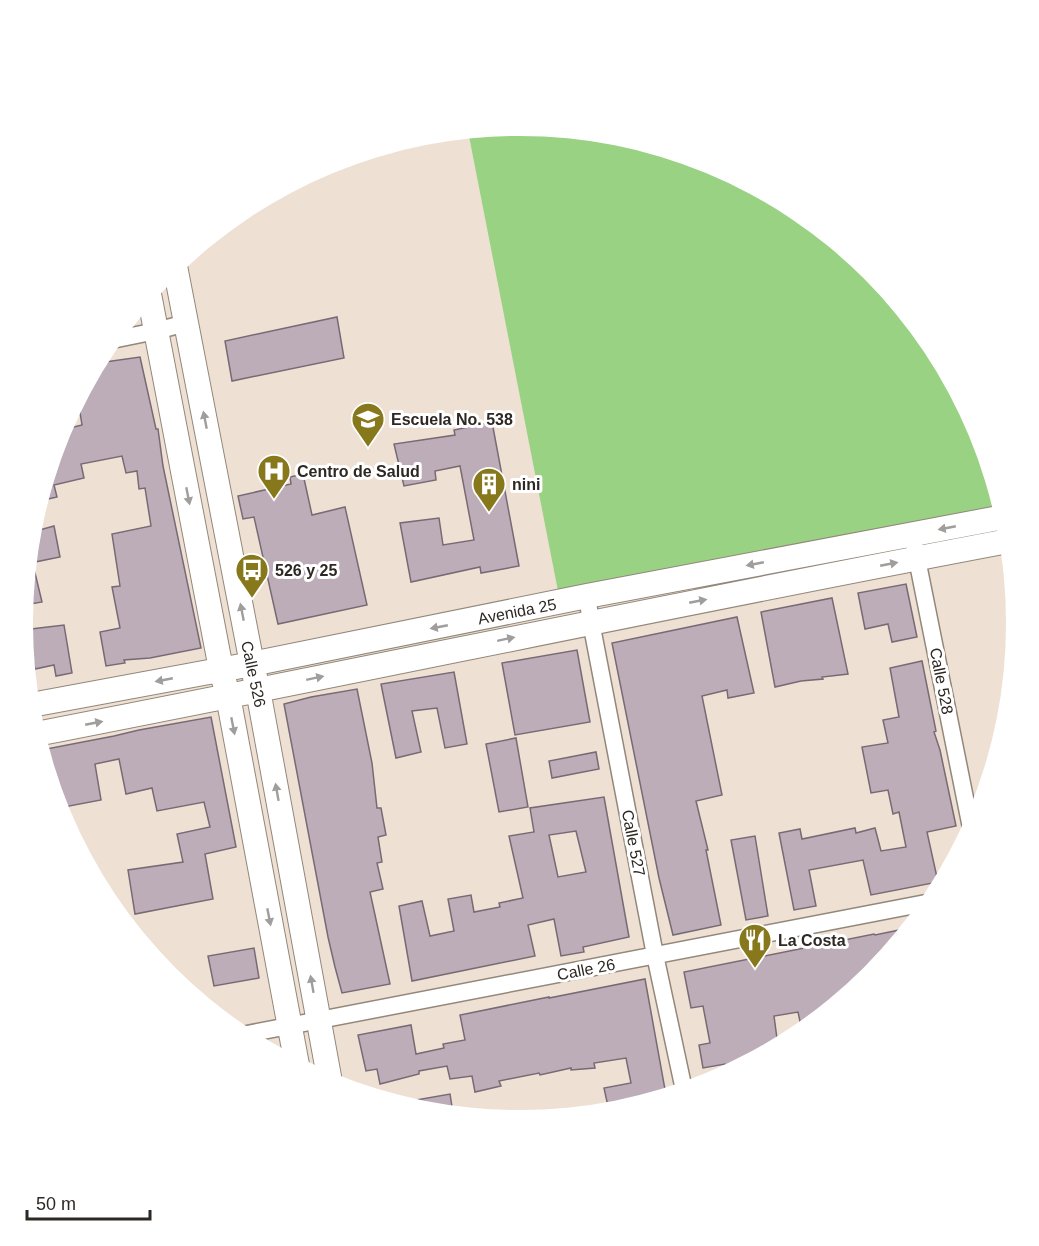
<svg xmlns="http://www.w3.org/2000/svg" width="1039" height="1246" viewBox="0 0 1039 1246" font-family="Helvetica,sans-serif">
<style>
.green{fill:#9ad283}
.building{fill:#bcadb8;stroke:#786a74;stroke-width:1.5;fill-rule:evenodd}
.lines{fill:none;stroke-linecap:round;stroke-linejoin:round}
.street-casing{stroke:#93877b;stroke-width:19}
.secondary-casing{stroke:#93877b;stroke-width:26}
.street{stroke:#fff;stroke-width:16}
.secondary{stroke:#fff;stroke-width:24}
.oneway{fill:#a09e9c}
.labels{text-anchor:middle;stroke-width:6;stroke-linejoin:round;paint-order:stroke}
.poi-label{font-size:16px;font-weight:bold;fill:#2d2823;stroke:#fff;text-anchor:start}
.street-label{font-size:16px;fill:#2d2823;stroke:#fff}
</style>
<rect width="100%" height="100%" fill="#eee1d4"/>
<!-- green -->
<path class="green" d="M 520,126 L 617,136 L 710,164 L 796,210 L 871,272 L 933,347 L 979,433 L 1001,506 L 558,591 L 468,131 Z"/>
<!-- building -->
<path class="building" d="M 337,317 L 344,358 L 232,381 L 225,341 Z
M 140,357 L 156,429 L 158,429 L 163,466 L 201,648 L 150,658 L 124,660 L 125,663 L 106,666 L 100,632 L 120,628 L 112,587 L 120,586 L 112,534 L 151,526 L 145,488 L 139,489 L 137,471 L 126,473 L 122,456 L 81,464 L 84,478 L 54,485 L 57,497 L 40,501 L 62,430 L 82,425 L 78,400 L 98,363 Z
M 492,422 L 519,566 L 481,573 L 480,567 L 411,582 L 400,523 L 439,518 L 443,545 L 474,540 L 460,466 L 435,471 L 436,480 L 404,486 L 394,444 L 455,435 L 454,430 Z
M 303,474 L 312,515 L 345,507 L 367,605 L 278,624 L 254,517 L 243,519 L 238,496 L 291,484 L 290,477 Z
M 54,526 L 60,557 L 35,562 L 31,541 L 32,532 Z
M 29,556 L 31,556 L 42,602 L 24,605 Z
M 906,584 L 917,637 L 892,642 L 888,624 L 865,629 L 858,593 Z
M 832,598 L 848,674 L 822,677 L 823,679 L 801,681 L 775,687 L 761,612 Z
M 737,617 L 754,693 L 728,698 L 727,690 L 702,696 L 722,795 L 696,801 L 708,850 L 706,850 L 721,925 L 673,935 L 659,878 L 612,643 Z
M 64,625 L 72,673 L 56,676 L 54,665 L 35,669 L 30,645 L 25,647 L 23,630 Z
M 577,650 L 590,722 L 515,735 L 502,663 Z
M 922,661 L 936,731 L 934,732 L 940,750 L 956,826 L 927,832 L 938,882 L 871,895 L 863,860 L 809,870 L 816,906 L 794,910 L 779,833 L 800,829 L 802,839 L 855,828 L 856,833 L 875,828 L 881,851 L 906,847 L 899,812 L 893,814 L 888,790 L 871,793 L 862,747 L 888,743 L 883,720 L 899,717 L 890,668 Z
M 454,672 L 467,744 L 445,748 L 437,708 L 412,711 L 421,752 L 396,758 L 381,684 Z
M 357,689 L 372,763 L 377,808 L 381,808 L 386,835 L 378,837 L 382,862 L 377,863 L 383,889 L 370,892 L 390,984 L 342,993 L 335,967 L 328,937 L 284,704 L 311,697 Z
M 211,717 L 236,847 L 205,854 L 213,899 L 135,914 L 128,870 L 183,862 L 177,834 L 210,827 L 204,802 L 157,811 L 152,788 L 126,794 L 119,759 L 95,764 L 101,800 L 59,808 L 41,750 L 114,736 L 139,730 Z
M 516,738 L 528,807 L 499,812 L 486,744 Z
M 596,752 L 599,769 L 552,778 L 549,761 Z
M 604,797 L 629,937 L 583,947 L 584,952 L 561,956 L 554,919 L 528,925 L 535,956 L 412,981 L 399,906 L 422,901 L 430,936 L 454,931 L 448,899 L 471,895 L 474,912 L 500,907 L 499,903 L 523,898 L 509,836 L 534,832 L 530,808 ZM 576,831 L 586,872 L 558,877 L 549,835 Z
M 755,836 L 768,916 L 746,920 L 731,840 Z
M 909,928 L 871,975 L 802,1031 L 798,1012 L 774,1016 L 778,1046 L 727,1073 L 725,1064 L 703,1068 L 699,1045 L 710,1043 L 703,1006 L 691,1008 L 684,972 L 874,934 L 875,935 Z
M 254,948 L 259,978 L 214,986 L 208,956 Z
M 645,979 L 666,1095 L 616,1111 L 609,1111 L 604,1088 L 631,1083 L 626,1058 L 594,1063 L 595,1068 L 571,1070 L 571,1068 L 540,1075 L 539,1073 L 499,1081 L 501,1086 L 475,1092 L 472,1076 L 450,1079 L 447,1066 L 419,1071 L 419,1074 L 380,1084 L 377,1069 L 366,1071 L 358,1035 L 411,1025 L 416,1054 L 444,1048 L 443,1044 L 465,1040 L 460,1015 L 549,997 L 549,998 Z
M 450,1094 L 453,1113 L 422,1110 L 399,1103 Z"/>
<g class="lines">
<!-- street casing -->
<g class="street-casing">
<path id="street" d="M 112,340 L 156,331 L 186,323
M 912,534 L 971,828
M 587,596 L 591,622 L 655,955 L 684,1090
M 242,1035 L 931,902"/>
</g>
<!-- secondary casing -->
<g class="secondary-casing">
<path id="secondary" d="M 175,266 L 252,664 L 258,690 L 330,1082
M 149,294 L 221,669 L 228,696 L 297,1065
M 31,705 L 252,664 L 587,596 L 1004,517
M 36,734 C 361,671 684,602 1008,541"/>
</g>
<!-- street -->
<use href="#street" class="street"/>
<!-- secondary -->
<use href="#secondary" class="secondary"/>
</g>
<!-- one-way arrows -->
<defs><path id="oneway-solid" d="M-6-.8H1V-3.2L6.5 0L1 3.2V.8H-6Z" transform="scale(1.5)"/></defs>
<g class="oneway">
<use href="#oneway-solid" transform="translate(205 420) rotate(-101)"/>
<use href="#oneway-solid" transform="translate(188 496) rotate(79)"/>
<use href="#oneway-solid" transform="translate(947 528) rotate(169)"/>
<use href="#oneway-solid" transform="translate(755 564) rotate(169)"/>
<use href="#oneway-solid" transform="translate(889 564) rotate(-11)"/>
<use href="#oneway-solid" transform="translate(698 601) rotate(-11)"/>
<use href="#oneway-solid" transform="translate(242 612) rotate(-101)"/>
<use href="#oneway-solid" transform="translate(439 627) rotate(169)"/>
<use href="#oneway-solid" transform="translate(506 639) rotate(-12)"/>
<use href="#oneway-solid" transform="translate(315 678) rotate(-12)"/>
<use href="#oneway-solid" transform="translate(164 680) rotate(169)"/>
<use href="#oneway-solid" transform="translate(94 723) rotate(-11)"/>
<use href="#oneway-solid" transform="translate(233 726) rotate(79)"/>
<use href="#oneway-solid" transform="translate(277 792) rotate(-100)"/>
<use href="#oneway-solid" transform="translate(269 917) rotate(79)"/>
<use href="#oneway-solid" transform="translate(312 984) rotate(-100)"/>
</g>
<!-- icons -->
<defs>
<g id="school-pin" transform="scale(1.725)"><path d="M0 17L-7.5 6A9.5 9.5 0 1 1 7.5 6Z" fill="#87781c" stroke="#fff"/><path d="M0-5L7-2L0 1L-7-2ZM-4 1L0 2.5L4 1V4Q0 6-4 4Z" fill="#fff"/></g>
<g id="hospital-pin" transform="scale(1.725)"><path d="M0 17L-7.5 6A9.5 9.5 0 1 1 7.5 6Z" fill="#87781c" stroke="#fff"/><path d="M-5-5h3v3.5h4V-5h3V5h-3V1.5h-4V5h-3Z" fill="#fff"/></g>
<g id="building-pin" transform="scale(1.725)"><path d="M0 17L-7.5 6A9.5 9.5 0 1 1 7.5 6Z" fill="#87781c" stroke="#fff"/><path d="M-4-6H4V6H1V3H-1V6H-4ZM-2.5-4.3h1.7v1.8h-1.7ZM.8-4.3h1.7v1.8H.8ZM-2.5-1h1.7V.8h-1.7ZM.8-1h1.7V.8H.8Z" fill="#fff"/></g>
<g id="bus-pin" transform="scale(1.725)"><path d="M0 17L-7.5 6A9.5 9.5 0 1 1 7.5 6Z" fill="#87781c" stroke="#fff"/><path d="M-5-6H5V4H4V6H2V4H-2V6H-4V4H-5ZM-3.5-4V0h7V-4ZM-3.5 1.2v1.5H-2V1.2ZM2 1.2v1.5H3.5V1.2Z" fill="#fff"/></g>
<g id="restaurant-pin" transform="scale(1.725)"><path d="M0 17L-7.5 6A9.5 9.5 0 1 1 7.5 6Z" fill="#87781c" stroke="#fff"/><path d="M-5-6h1v4h1v-4h1v4h1v-4h1v5L-1.5 .5V6h-2V.5L-5-1ZM5-6V6H3V1.5H1.5Q1.5-4 5-6Z" fill="#fff"/></g>
</defs>
<g fill-rule="evenodd">
<use href="#school-pin" x="368" y="419"/>
<use href="#hospital-pin" x="274" y="471"/>
<use href="#building-pin" x="489" y="484"/>
<use href="#bus-pin" x="252" y="570"/>
<use href="#restaurant-pin" x="755" y="940"/>
</g>
<g class="labels">
<!-- poi labels -->
<g class="poi-label">
<text x="391" y="425">Escuela No. 538</text>
<text x="297" y="477">Centro de Salud</text>
<text x="512" y="490">nini</text>
<text x="275" y="576">526 y 25</text>
<text x="778" y="946">La Costa</text>
</g>
<!-- street labels -->
<g class="street-label">
<text transform="translate(517 611) rotate(-11)" y="6">Avenida 25</text>
<text transform="translate(254 674) rotate(78)" y="6">Calle 526</text>
<text transform="translate(942 681) rotate(79)" y="6">Calle 528</text>
<text transform="translate(634 843) rotate(79)" y="6">Calle 527</text>
<text transform="translate(586 969) rotate(-11)" y="6">Calle 26</text>
</g>
</g>
<!-- crop -->
<path d="M0 0H1039V1246H0ZM519 136H520A486 486 0 0 1 1006 622V624A486 486 0 0 1 520 1110H519A486 486 0 0 1 33 624V622A486 486 0 0 1 519 136Z" fill="#fff" fill-rule="evenodd"/>
<!-- scale -->
<path d="M27 1210v9h123v-9" fill="none" stroke="#2d2823" stroke-width="3"/>
<text x="36" y="1210" font-size="18" fill="#2d2823" stroke="#ffffff" stroke-width="4.5" paint-order="stroke">50 m</text>
</svg>
